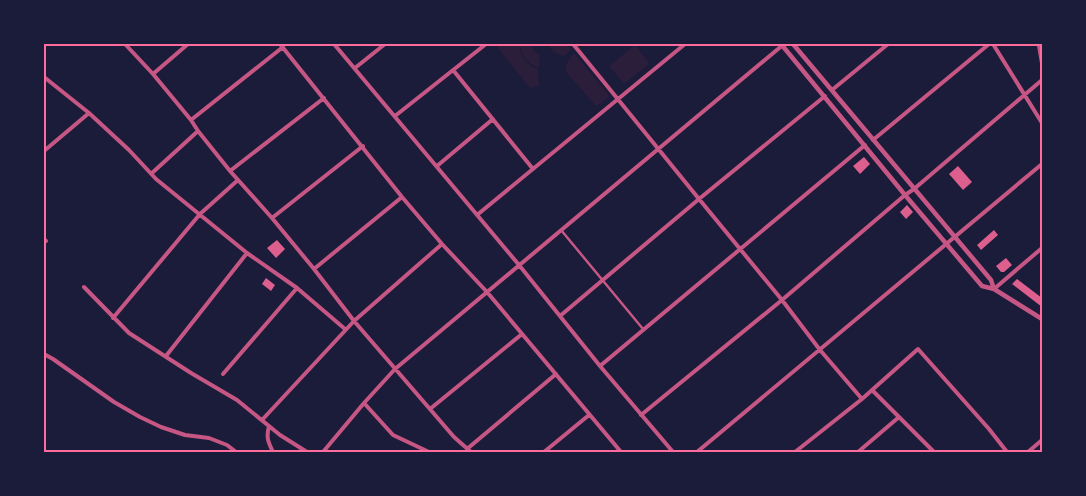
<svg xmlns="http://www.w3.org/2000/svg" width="1086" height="496" viewBox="0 0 1086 496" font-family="Montserrat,sans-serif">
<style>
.green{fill:#2a1e3b}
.building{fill:#dd5f8e}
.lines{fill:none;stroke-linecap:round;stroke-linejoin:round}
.pedestrian{stroke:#c65784;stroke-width:2.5}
.minor{stroke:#c65784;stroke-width:4}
.tertiary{stroke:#c65784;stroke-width:4.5}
.neatline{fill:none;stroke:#ff6b9d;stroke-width:2}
</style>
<rect width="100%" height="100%" fill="#1b1b3a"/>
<!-- green -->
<path class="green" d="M 501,44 L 519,44 C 521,56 526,65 538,69 L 539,85 L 530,88 L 497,47 Z
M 520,44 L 532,44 C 533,50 535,52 540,55 L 539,68 C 527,64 522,56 520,44 Z
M 549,44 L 566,44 L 571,50 L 564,56 C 557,54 551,52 549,44 Z
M 635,45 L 648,61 L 648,65 L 624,84 L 609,66 Z
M 574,53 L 608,94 L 609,97 L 597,106 L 596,106 L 566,72 C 566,63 568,59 574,53 Z"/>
<!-- building -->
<path class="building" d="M 864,157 L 870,164 L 860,174 L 853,166 Z
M 958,166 L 972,182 L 963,190 L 949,174 Z
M 907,205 L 913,212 L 906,219 L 900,212 Z
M 994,230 L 998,235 L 981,250 L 977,245 Z
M 277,240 L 285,249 L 276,258 L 267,248 Z
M 1006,258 L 1012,265 L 1004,272 L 1001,272 L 996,266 Z
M 266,278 L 275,285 L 271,291 L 262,284 Z
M 1017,279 L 1042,298 L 1042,307 L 1012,284 Z"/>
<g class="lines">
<!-- pedestrian -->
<path class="pedestrian" d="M 561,230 L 643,329"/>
<!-- minor -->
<path class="minor" d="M 125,44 L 153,74 L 191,120 L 198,131 L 230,171 L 272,218 L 314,269 L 354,321 L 454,437 L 471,452
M 280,44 L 402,197 L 442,244 L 487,292 L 621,452
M 334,44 L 519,265 L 600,366 L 673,452
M 573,44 L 699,199 L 782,300 L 820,350 L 862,399
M 993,44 L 1042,123
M 355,68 L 385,44
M 453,70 L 533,169
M 153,74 L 188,44
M 44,77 L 89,113 L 129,150 L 156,179 L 247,253 L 297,288 L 345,329
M 832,90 L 888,44
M 395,116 L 486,44
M 191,120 L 283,47
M 873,140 L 989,44
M 44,151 L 89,113
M 437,166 L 493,119
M 230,171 L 324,98
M 152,173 L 198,131
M 477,215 L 685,44
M 272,218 L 363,146
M 44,239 L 46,241
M 314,269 L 402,197
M 84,287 L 129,333 L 191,373 L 237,400 L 280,435 L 307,452
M 994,289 L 1042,248
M 560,316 L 699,199 L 825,96
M 113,318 L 200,214 L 238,180
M 44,354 L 53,359 L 114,402 L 140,417 L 161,427 L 185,435 L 209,438 L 227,445 L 236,452
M 166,356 L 247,253
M 600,366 L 865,145
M 223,374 L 297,288
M 872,390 L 934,452
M 364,403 L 393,435 L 429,452
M 430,409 L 522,334
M 641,415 L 782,300 L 905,195 L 914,189 L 1042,80
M 262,420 L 354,321 L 442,244
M 269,426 C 266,437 268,442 273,452
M 467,449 L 556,374
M 323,452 L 364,403 L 395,369 L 784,44
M 544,452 L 589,415
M 697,452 L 1042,164
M 795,452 L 862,399 L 918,349 L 989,429 L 1007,452
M 858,452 L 899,417
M 1028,452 L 1042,440"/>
<!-- tertiary -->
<path class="tertiary" d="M 781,44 L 905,195 L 982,286 L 994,289 L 1042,319
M 793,44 L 991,280 L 994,289
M 1039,44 L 1042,62"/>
</g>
<!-- border -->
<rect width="1086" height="496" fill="none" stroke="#1b1b3a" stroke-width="90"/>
<rect x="45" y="45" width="996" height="406" class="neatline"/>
</svg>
